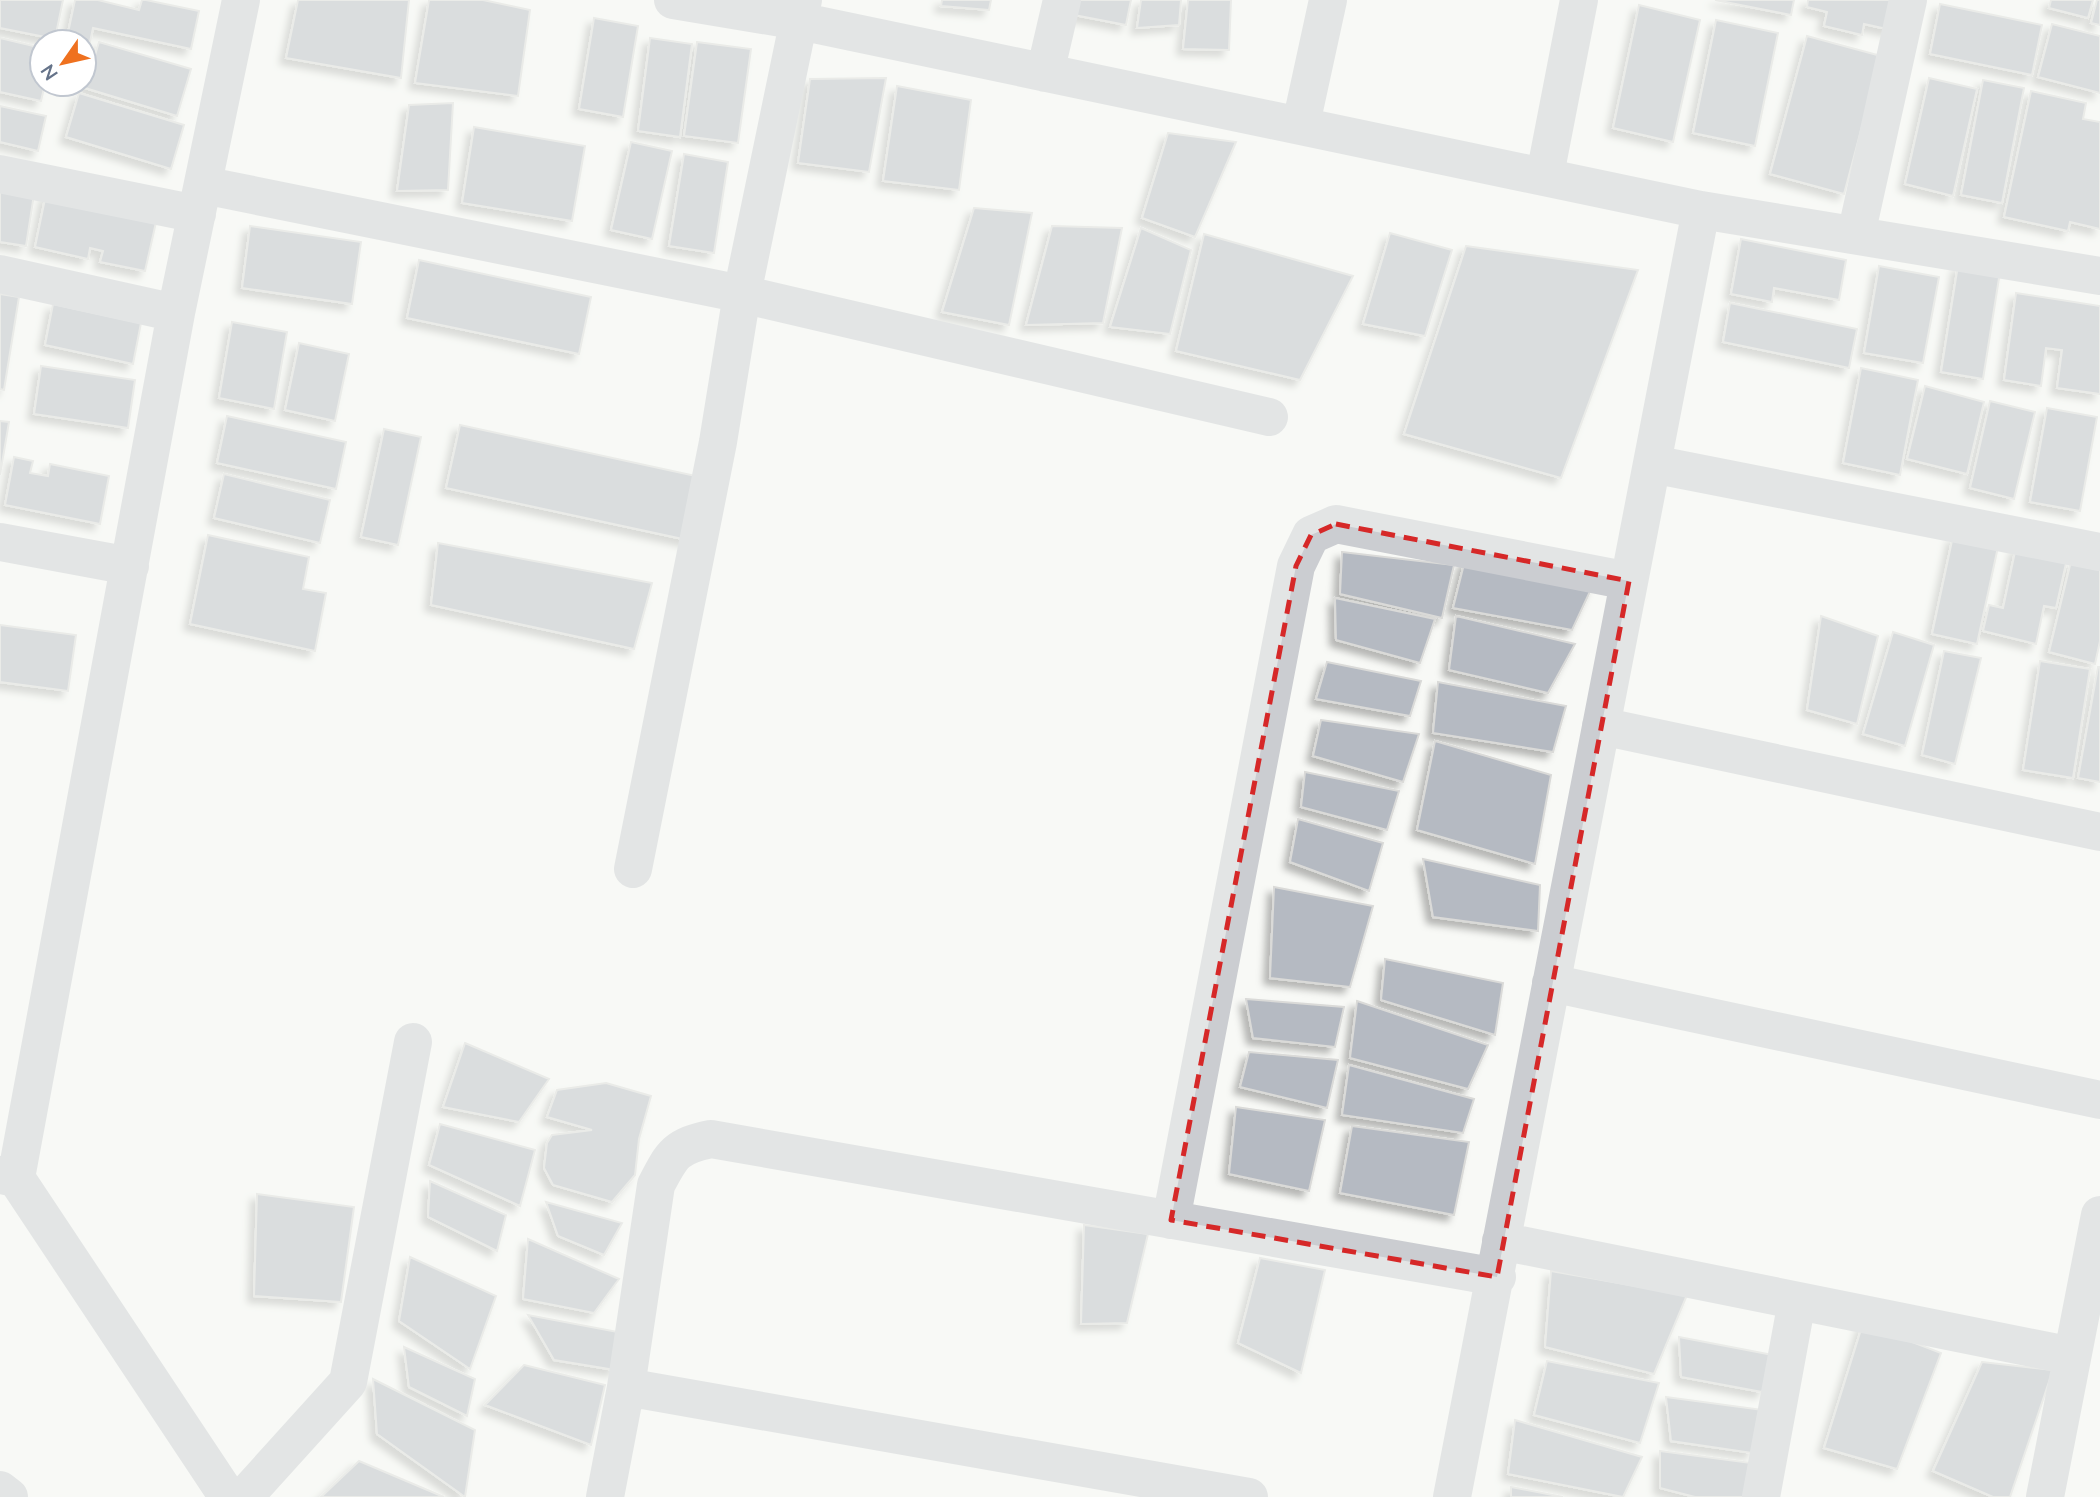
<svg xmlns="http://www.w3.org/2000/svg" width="2100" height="1497" viewBox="0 0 2100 1497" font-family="'Nunito Sans',sans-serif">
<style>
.building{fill:#b5bac2;stroke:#dadad8;stroke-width:2;filter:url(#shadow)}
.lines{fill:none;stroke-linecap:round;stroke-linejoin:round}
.street{stroke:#cbcdd1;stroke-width:38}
.marked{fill:none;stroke:#d62828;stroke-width:5;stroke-dasharray:14 9;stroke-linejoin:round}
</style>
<defs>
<filter id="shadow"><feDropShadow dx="-6" dy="6" stdDeviation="3.5" flood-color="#0004"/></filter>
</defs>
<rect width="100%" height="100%" fill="#f8f9f6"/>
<!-- building -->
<path class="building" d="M 0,0 L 63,0 L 55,39 L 0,28 Z
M 75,0 L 98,0 L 139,10 L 142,0 L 146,0 L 199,11 L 191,49 L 93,28 L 89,47 L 84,46 L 84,42 L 66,42 Z
M 298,0 L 409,0 L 401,78 L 286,58 Z
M 429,0 L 483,0 L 530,10 L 518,96 L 415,83 Z
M 942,0 L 991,0 L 989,10 L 941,6 Z
M 1076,0 L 1131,0 L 1126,25 L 1074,15 Z
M 1141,0 L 1181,0 L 1179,25 L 1137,28 Z
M 1188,0 L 1231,0 L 1229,50 L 1183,49 Z
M 1715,0 L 1794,0 L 1791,15 Z
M 1808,0 L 1897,0 L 1891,30 L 1864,24 L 1862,35 L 1824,26 L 1827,12 L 1807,7 Z
M 2051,0 L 2093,0 L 2088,18 L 2049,8 Z
M 2097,0 L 2100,0 L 2100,25 L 2091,23 Z
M 1940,4 L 2042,25 L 2032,75 L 1930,54 Z
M 1639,5 L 1700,20 L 1673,142 L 1613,128 Z
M 594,18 L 638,26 L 623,117 L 579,109 Z
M 1716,20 L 1778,33 L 1755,146 L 1693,133 Z
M 2052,24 L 2100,36 L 2100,93 L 2038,77 Z
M 1807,36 L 1881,56 L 1844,194 L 1770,174 Z
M 0,38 L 42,48 L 42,84 L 45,84 L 41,101 L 0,92 Z
M 650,38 L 692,44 L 680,137 L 638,131 Z
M 99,42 L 191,69 L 177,116 L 85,88 Z
M 697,42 L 751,49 L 738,143 L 684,136 Z
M 886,78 L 869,172 L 798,163 L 810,79 Z
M 1929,78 L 1977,89 L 1953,196 L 1905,184 Z
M 1983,80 L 2024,88 L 2002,203 L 1961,195 Z
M 897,86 L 971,100 L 959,190 L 883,181 Z
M 2031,91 L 2086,103 L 2083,119 L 2100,122 L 2100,229 L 2070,222 L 2068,231 L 2004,217 Z
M 79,93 L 184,125 L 171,169 L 66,137 Z
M 453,103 L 448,190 L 397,191 L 409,105 Z
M 0,106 L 46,116 L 38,151 L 0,142 Z
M 474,127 L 585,146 L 572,221 L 462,203 Z
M 1168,133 L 1236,142 L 1195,237 L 1142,218 Z
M 631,142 L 672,151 L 652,239 L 611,230 Z
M 684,154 L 728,162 L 714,253 L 669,246 Z
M 0,182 L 35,188 L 26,246 L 0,242 Z
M 46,194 L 157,218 L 145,271 L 100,262 L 103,251 L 90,248 L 88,259 L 35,247 Z
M 974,208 L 1032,213 L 1009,325 L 942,312 Z
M 250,226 L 361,242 L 352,304 L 242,288 Z
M 1052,226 L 1122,228 L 1103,323 L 1026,325 Z
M 1141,228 L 1191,250 L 1170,334 L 1110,327 Z
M 1390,233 L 1452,250 L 1425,336 L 1363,324 Z
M 1204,234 L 1353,276 L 1300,380 L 1176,351 Z
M 1741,239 L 1846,260 L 1839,300 L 1774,288 L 1772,302 L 1731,294 Z
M 1466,246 L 1638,270 L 1561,478 L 1404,434 Z
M 419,260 L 591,297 L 579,354 L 407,318 Z
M 1958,265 L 2000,272 L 1983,379 L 1941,372 Z
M 1879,266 L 1939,277 L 1923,363 L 1864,353 Z
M 2016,293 L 2100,306 L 2100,394 L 2057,388 L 2062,350 L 2046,348 L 2041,386 L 2004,380 Z
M 0,294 L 19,297 L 4,390 L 0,389 Z
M 1730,303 L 1857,329 L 1849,368 L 1723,342 Z
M 53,304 L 141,323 L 133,364 L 45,345 Z
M 232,322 L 287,332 L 274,409 L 219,398 Z
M 299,343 L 349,354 L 335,421 L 285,410 Z
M 41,366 L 135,380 L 128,428 L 34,414 Z
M 1861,368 L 1918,380 L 1900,475 L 1843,463 Z
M 1925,386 L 1984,402 L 1967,474 L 1907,459 Z
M 1990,401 L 2035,412 L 2014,499 L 1970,488 Z
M 2047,408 L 2097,417 L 2080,511 L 2030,502 Z
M 227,416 L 346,442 L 336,489 L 217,463 Z
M 0,421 L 9,422 L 0,475 Z
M 460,425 L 705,478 L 692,541 L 446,488 Z
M 384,429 L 421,437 L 398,545 L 361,537 Z
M 14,457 L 33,461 L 30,473 L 48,476 L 50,464 L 109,476 L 100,524 L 5,505 Z
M 224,474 L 330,500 L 320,543 L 214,518 Z
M 208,535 L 309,557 L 303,589 L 326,593 L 315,651 L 190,624 Z
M 1953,536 L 1998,547 L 1977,644 L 1932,634 Z
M 438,543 L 652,583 L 634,649 L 431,605 Z
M 2016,547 L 2067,559 L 2056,608 L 2044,606 L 2036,644 L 1983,631 L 1989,605 L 2003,608 Z
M 1342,552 L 1454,565 L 1442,618 L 1340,594 Z
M 1465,560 L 1593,585 L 1572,630 L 1453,608 Z
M 2071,561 L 2100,568 L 2100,641 L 2095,664 L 2049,652 Z
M 1335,598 L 1435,619 L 1420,663 L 1336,640 Z
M 1456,616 L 1575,644 L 1548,693 L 1449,670 Z
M 1821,616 L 1878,636 L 1857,724 L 1807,710 Z
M 0,625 L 76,635 L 68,691 L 0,682 Z
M 1893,632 L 1934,645 L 1905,746 L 1863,734 Z
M 1944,651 L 1981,658 L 1955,764 L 1922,755 Z
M 2040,661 L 2090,669 L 2073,778 L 2023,770 Z
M 1327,662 L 1421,681 L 1410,716 L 1316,699 Z
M 2098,667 L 2100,667 L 2100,782 L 2078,778 Z
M 1438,682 L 1566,706 L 1553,752 L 1433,733 Z
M 1321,720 L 1419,734 L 1403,782 L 1313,756 Z
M 1435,741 L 1551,775 L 1535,864 L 1417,830 Z
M 1305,772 L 1399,791 L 1387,830 L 1301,807 Z
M 1298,819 L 1383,843 L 1369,891 L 1290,862 Z
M 1423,859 L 1540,885 L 1538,931 L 1433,917 Z
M 1274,887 L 1373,906 L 1350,987 L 1270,978 Z
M 1385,959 L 1503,983 L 1495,1035 L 1381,1000 Z
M 1246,999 L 1344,1007 L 1335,1047 L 1253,1038 Z
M 1357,1001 L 1488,1045 L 1468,1089 L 1350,1058 Z
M 465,1043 L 549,1079 L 519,1122 L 443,1107 Z
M 1249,1052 L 1338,1060 L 1327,1108 L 1240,1087 Z
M 1349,1065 L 1474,1099 L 1463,1133 L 1342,1115 Z
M 606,1083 L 651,1096 L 639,1139 L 635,1175 L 612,1202 L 553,1185 L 544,1168 L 547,1143 L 552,1135 L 592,1130 L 547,1117 L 557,1090 Z
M 1236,1107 L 1325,1120 L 1309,1191 L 1229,1174 Z
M 440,1124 L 535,1150 L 520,1206 L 429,1165 Z
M 1352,1126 L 1469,1142 L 1454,1215 L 1340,1193 Z
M 430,1181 L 506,1215 L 497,1251 L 428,1217 Z
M 257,1194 L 354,1207 L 341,1302 L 254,1296 Z
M 546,1202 L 622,1223 L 604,1255 L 558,1236 Z
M 1084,1225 L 1148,1234 L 1127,1323 L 1081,1324 Z
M 528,1239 L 619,1279 L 594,1313 L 523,1299 Z
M 410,1257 L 496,1296 L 470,1369 L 399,1321 Z
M 1260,1258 L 1325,1270 L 1301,1373 L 1238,1343 Z
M 1551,1271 L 1687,1295 L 1654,1374 L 1545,1347 Z
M 528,1315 L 623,1333 L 615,1370 L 554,1360 Z
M 1863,1323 L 1941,1353 L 1897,1469 L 1824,1448 Z
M 1679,1337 L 1778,1356 L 1762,1392 L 1681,1377 Z
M 404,1347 L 475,1379 L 467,1416 L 409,1387 Z
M 1547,1361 L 1659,1383 L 1640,1443 L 1534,1415 Z
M 1982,1362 L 2053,1370 L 2010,1497 L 1993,1497 L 1933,1471 Z
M 524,1365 L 605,1385 L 591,1445 L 485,1405 Z
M 373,1379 L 475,1430 L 465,1497 L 377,1434 Z
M 1666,1397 L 1763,1410 L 1752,1453 L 1671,1441 Z
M 1515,1420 L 1642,1457 L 1623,1497 L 1508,1474 Z
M 1660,1451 L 1759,1464 L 1752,1497 L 1695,1497 L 1660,1488 Z
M 359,1461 L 444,1497 L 321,1497 Z
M 1511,1487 L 1563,1497 L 1511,1497 Z"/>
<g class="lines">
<!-- street -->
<path class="street" d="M 673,0 L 799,21 L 1701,210 L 2100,276
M 1045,73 L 1062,0
M 1301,124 L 1328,0
M 0,174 L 197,214
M 1545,175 L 1579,0
M 203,185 L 742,294 L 1269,417
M 1856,235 L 1908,0
M 0,274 L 176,313
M 1652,464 L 2100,552
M 0,542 L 130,566
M 1601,726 L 2100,832
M 633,869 L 718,442 L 742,294 L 803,0
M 1551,983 L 2100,1100
M 0,1175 L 16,1178 L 228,1497
M 16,1178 L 176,313 L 241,0
M 1171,1220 L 1296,566 L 1311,535 L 1336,524 L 1629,581
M 1501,1241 L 2072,1356
M 626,1387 L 1249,1497
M 0,1490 L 9,1497
M 244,1497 L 348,1382 L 413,1042
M 605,1497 L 626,1387 L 656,1185 C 672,1154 676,1146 711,1139 L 1497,1277
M 1452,1497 L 1701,210
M 1761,1497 L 1797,1301
M 2045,1497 L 2100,1215"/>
</g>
<!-- marked area -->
<path d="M0 0H2100V1497H0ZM 1336,524 L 1629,581 L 1497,1277 L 1171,1220 L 1296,566 L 1311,535 Z" fill="#f8f9f6" fill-opacity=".55" fill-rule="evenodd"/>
<path class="marked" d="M 1336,524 L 1629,581 L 1497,1277 L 1171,1220 L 1296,566 L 1311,535 Z"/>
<!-- north arrow -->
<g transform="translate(63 63) rotate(236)"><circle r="33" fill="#ffffff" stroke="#c1c7d0" stroke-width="2"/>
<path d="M0-5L12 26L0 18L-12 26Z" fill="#ef711f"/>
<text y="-10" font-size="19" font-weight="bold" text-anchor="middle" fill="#657389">N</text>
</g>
</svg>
